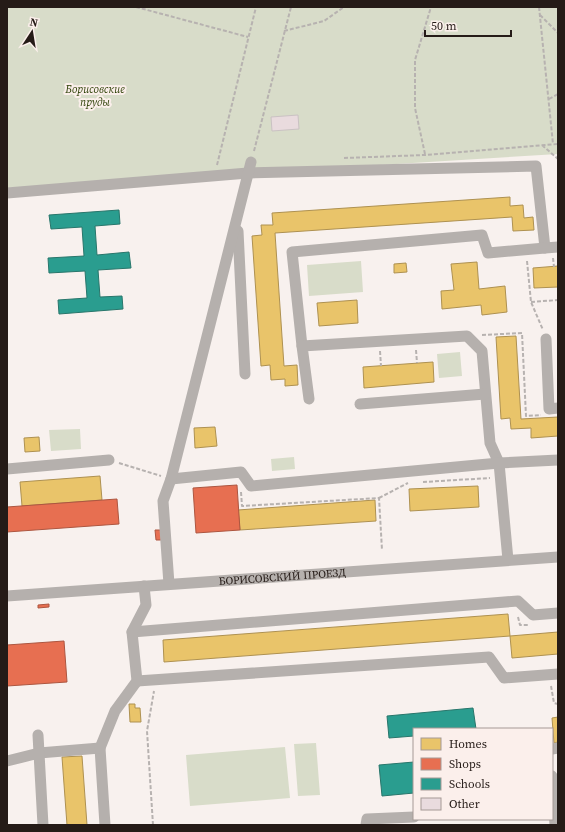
<svg xmlns="http://www.w3.org/2000/svg" width="565" height="832" viewBox="0 0 565 832" font-family="'Source Serif 4',serif">
<style>
.green{fill:#d8dcc9}
.homes{fill:#e9c46a;stroke:#ae9151}
.shops{fill:#e76f51;stroke:#ad5640}
.schools{fill:#2a9d8f;stroke:#28766b}
.building{fill:#e9dbde;stroke:#cac2c3}
.lines{fill:none;stroke-linecap:round;stroke-linejoin:round}
.path{stroke:#b7b2b0;stroke-width:2;stroke-dasharray:4 2;stroke-linecap:butt}
.minor{stroke:#b5b0ad;stroke-width:11}
.labels{text-anchor:middle;stroke-width:4;stroke-linejoin:round;paint-order:stroke}
.park-label{font-size:11px;font-style:italic;fill:#2d4006;stroke:#fbefeb}
.street-label{font-size:11px;fill:#251b17;stroke:#fbefeb}
</style>
<rect width="100%" height="100%" fill="#f8f1ee"/>
<!-- green -->
<path class="green" d="M 7,7 L 558,7 L 558,154 L 7,188 Z
M 361,261 L 363,292 L 309,296 L 307,265 Z
M 460,352 L 462,376 L 439,378 L 437,354 Z
M 80,429 L 81,449 L 51,451 L 49,430 Z
M 294,457 L 295,469 L 272,471 L 271,459 Z
M 316,743 L 320,795 L 298,796 L 294,744 Z
M 285,747 L 290,798 L 190,806 L 186,755 Z"/>
<!-- homes -->
<path class="homes" d="M 510,197 L 510,206 L 523,205 L 524,218 L 533,217 L 534,230 L 513,231 L 512,217 L 275,233 L 284,366 L 297,365 L 298,385 L 285,386 L 285,379 L 271,380 L 270,365 L 261,366 L 252,236 L 262,235 L 261,225 L 273,225 L 272,213 Z
M 477,262 L 479,289 L 505,286 L 507,312 L 482,315 L 481,305 L 442,309 L 441,291 L 454,290 L 451,264 Z
M 406,263 L 407,272 L 394,273 L 394,264 Z
M 558,266 L 558,287 L 534,288 L 533,268 Z
M 357,300 L 358,323 L 319,326 L 317,303 Z
M 516,336 L 521,419 L 558,417 L 558,436 L 531,438 L 531,428 L 511,429 L 510,418 L 501,419 L 496,337 Z
M 433,362 L 434,382 L 364,388 L 363,367 Z
M 215,427 L 217,446 L 195,448 L 194,428 Z
M 39,437 L 40,451 L 25,452 L 24,438 Z
M 100,476 L 102,500 L 22,506 L 20,482 Z
M 478,486 L 479,507 L 410,511 L 409,489 Z
M 375,500 L 376,521 L 240,530 L 238,510 Z
M 508,614 L 510,636 L 164,662 L 163,640 Z
M 558,632 L 558,654 L 512,658 L 510,636 Z
M 129,704 L 135,704 L 135,708 L 140,708 L 141,722 L 130,722 Z
M 558,717 L 558,742 L 554,743 L 552,718 Z
M 82,756 L 87,825 L 67,825 L 62,757 Z"/>
<!-- shops -->
<path class="shops" d="M 237,485 L 240,530 L 196,533 L 193,488 Z
M 117,499 L 119,524 L 7,532 L 7,507 Z
M 155,530 L 161,530 L 162,540 L 156,540 Z
M 49,604 L 49,607 L 38,608 L 38,605 Z
M 64,641 L 67,682 L 7,686 L 7,645 Z"/>
<!-- schools -->
<path class="schools" d="M 119,210 L 120,224 L 95,226 L 97,255 L 129,252 L 131,268 L 98,270 L 100,297 L 122,296 L 123,309 L 59,314 L 58,300 L 87,298 L 85,271 L 49,273 L 48,258 L 84,256 L 82,227 L 51,229 L 49,215 Z
M 473,708 L 476,729 L 414,729 L 414,736 L 389,738 L 387,716 Z
M 414,762 L 414,793 L 382,796 L 379,765 Z"/>
<!-- building -->
<path class="building" d="M 298,115 L 299,129 L 272,131 L 271,117 Z"/>
<g class="lines">
<!-- path -->
<path class="path" d="M 136,7 L 248,37
M 539,7 L 553,144
M 540,15 L 558,33
M 284,31 L 324,21 L 344,7
M 549,99 L 558,94
M 542,145 L 558,159
M 254,151 L 291,7
M 425,154 L 415,108 L 415,60 L 431,7
M 344,158 L 425,155 L 558,144
M 217,165 L 256,7
M 553,258 L 554,267
M 527,261 L 531,302 L 543,330
M 531,302 L 558,300
M 482,335 L 522,333 L 526,416 L 541,415
M 416,350 L 417,363
M 380,351 L 381,366
M 119,463 L 161,476
M 423,482 L 490,478
M 241,492 L 242,506 L 379,498 L 382,550
M 379,498 L 408,483
M 518,617 L 520,625 L 529,625
M 551,686 L 554,703 L 558,704
M 153,825 L 147,731 L 154,691"/>
<!-- minor -->
<g class="minor">
<path d="M 7,193 L 248,173 L 536,166 L 545,248 L 558,247"/>
<path d="M 238,231 L 245,374"/>
<path d="M 546,339 L 549,409 L 558,408"/>
<path d="M 302,346 L 292,252 L 482,235 L 488,253 L 545,248"/>
<path d="M 309,399 L 302,346 L 467,336 L 482,351 L 490,443 L 499,463 L 508,560"/>
<path d="M 360,404 L 485,394"/>
<path d="M 7,469 L 109,460"/>
<path d="M 171,479 L 241,472 L 251,486 L 499,463 L 558,460"/>
<path d="M 169,584 L 163,501 L 171,479 L 251,162"/>
<path id="s1" d="M 7,596 L 558,557"/>
<path d="M 132,632 L 518,601 L 533,615 L 558,613"/>
<path d="M 137,681 L 489,657 L 504,678 L 558,674"/>
<path d="M 38,735 L 39,753 L 100,748 L 105,825"/>
<path d="M 100,748 L 115,711 L 137,681 L 132,632 L 146,605 L 144,586"/>
<path d="M 552,749 L 558,748"/>
<path d="M 7,761 L 39,753 L 43,825"/>
<path d="M 552,776 L 555,825"/>
<path d="M 366,825 L 367,819 L 414,817"/>
</g>
</g>
<g class="labels">
<!-- park labels -->
<g class="park-label">
<text x="95" y="93">Борисовские<tspan x="95" dy="13">пруды</tspan></text>
</g>
<!-- street labels -->
<g class="street-label">
<text dy="4" stroke="none"><textPath href="#s1" startOffset="276">БОРИСОВСКИЙ ПРОЕЗД</textPath></text>
</g>
</g>
<!-- border -->
<rect width="565" height="832" fill="none" stroke="#251b17" stroke-width="16"/>
<!-- legend -->
<rect x="413" y="728" width="140" height="92" fill="#fbefeb" stroke="#a59a96"/>
<rect x="421" y="738" width="20" height="12" fill="#e9c46a" stroke="#a59a96"/>
<text x="449" y="748" font-size="12" fill="#251b17">Homes</text>
<rect x="421" y="758" width="20" height="12" fill="#e76f51" stroke="#a59a96"/>
<text x="449" y="768" font-size="12" fill="#251b17">Shops</text>
<rect x="421" y="778" width="20" height="12" fill="#2a9d8f" stroke="#a59a96"/>
<text x="449" y="788" font-size="12" fill="#251b17">Schools</text>
<rect x="421" y="798" width="20" height="12" fill="#e9dbde" stroke="#a59a96"/>
<text x="449" y="808" font-size="12" fill="#251b17">Other</text>
<!-- north arrow -->
<g transform="translate(32 32) rotate(12)" stroke="#fbefeb" stroke-width="3" paint-order="stroke">
<path d="M0-3L7 15L0 10L-7 15Z" fill="#251b17"/>
<text y="-6" font-size="11" font-weight="bold" text-anchor="middle" fill="#251b17">N</text>
</g>
<!-- scale -->
<path d="M425 30v6h86v-6" fill="none" stroke="#251b17" stroke-width="2"/>
<text x="431" y="30" font-size="12" fill="#251b17" stroke="#fbefeb" stroke-width="3" paint-order="stroke">50 m</text>
</svg>
